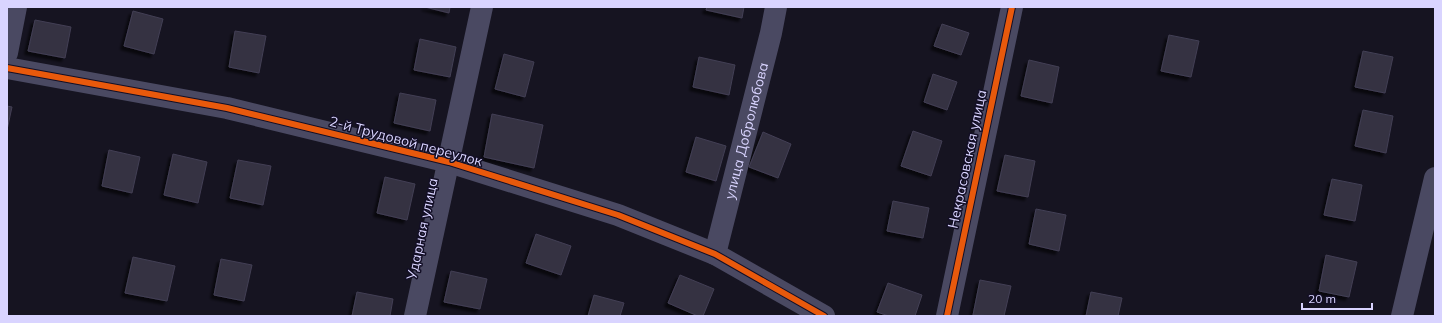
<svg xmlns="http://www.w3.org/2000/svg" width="1442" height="323" viewBox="0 0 1442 323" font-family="Mulish,sans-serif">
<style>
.building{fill:#343243;stroke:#433f54;filter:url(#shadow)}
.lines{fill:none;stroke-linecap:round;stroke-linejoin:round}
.minor{stroke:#4a4962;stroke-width:22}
.cycleway-casing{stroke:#130f26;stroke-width:8}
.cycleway{stroke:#e8590c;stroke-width:6}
.labels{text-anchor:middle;stroke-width:3;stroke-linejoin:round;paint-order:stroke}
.street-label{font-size:14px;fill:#d9d4ff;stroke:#130f26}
</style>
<defs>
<filter id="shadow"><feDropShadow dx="-3.5" dy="3.5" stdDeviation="1" flood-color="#0009"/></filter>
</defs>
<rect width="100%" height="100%" fill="#161421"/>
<!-- building -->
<path class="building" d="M 425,7 L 450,7 L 449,13 Z
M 707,7 L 744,7 L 742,18 L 706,10 Z
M 133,11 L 163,19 L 154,54 L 124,46 Z
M 35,20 L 71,27 L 65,58 L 28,51 Z
M 942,24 L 969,33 L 961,55 L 934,46 Z
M 235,31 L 266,36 L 259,73 L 229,67 Z
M 1169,35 L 1199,41 L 1191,77 L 1161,71 Z
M 420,39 L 456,47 L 450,77 L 414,70 Z
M 1363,51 L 1393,57 L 1385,93 L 1355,87 Z
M 504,54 L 534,62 L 525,97 L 495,89 Z
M 699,57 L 735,65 L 729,95 L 693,87 Z
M 1029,60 L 1059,67 L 1052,103 L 1021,96 Z
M 933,74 L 957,82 L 947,110 L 924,102 Z
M 400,93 L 436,100 L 430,131 L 394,123 Z
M 7,106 L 12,107 L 7,130 Z
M 1363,110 L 1393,116 L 1386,153 L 1355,146 Z
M 492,114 L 543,125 L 534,168 L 484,157 Z
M 913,131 L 942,141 L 931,176 L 901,166 Z
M 763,132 L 791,144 L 778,178 L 749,167 Z
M 696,137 L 726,146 L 716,181 L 686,172 Z
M 109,150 L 140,157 L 132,193 L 102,186 Z
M 173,154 L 207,162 L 198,203 L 164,195 Z
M 1005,155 L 1035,161 L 1028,197 L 997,191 Z
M 238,160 L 271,166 L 263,205 L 230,198 Z
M 385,177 L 415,184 L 407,220 L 377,213 Z
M 1332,179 L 1362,185 L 1355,221 L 1324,215 Z
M 893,201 L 929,208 L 923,238 L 887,231 Z
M 1036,209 L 1066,215 L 1059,251 L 1029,244 Z
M 536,234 L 571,246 L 561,275 L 526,263 Z
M 1326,255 L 1357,262 L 1349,297 L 1319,291 Z
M 133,257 L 175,266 L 167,301 L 125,293 Z
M 221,259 L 252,265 L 244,301 L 214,295 Z
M 451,271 L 487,279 L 480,309 L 444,302 Z
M 680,275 L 714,289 L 703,316 L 698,316 L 668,303 Z
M 980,280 L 1011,286 L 1004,316 L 973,315 Z
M 888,283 L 922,295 L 915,316 L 889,316 L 877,312 Z
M 357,292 L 393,299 L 390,316 L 352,316 Z
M 1091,292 L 1122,298 L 1118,316 L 1086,316 Z
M 594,295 L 624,303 L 620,316 L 588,316 Z"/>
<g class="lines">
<!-- minor -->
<g class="minor">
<path d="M 7,53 L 16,7"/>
<path d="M 7,68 L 227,108 L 449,162 L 618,215 L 715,254 L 824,316"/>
<path id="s1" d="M 715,254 L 771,33 L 776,7"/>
<path d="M 415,316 L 482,7"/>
<path d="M 947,316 L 1012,7"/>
<path d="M 1402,316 L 1435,178"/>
</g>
<!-- cycleway casing -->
<g class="cycleway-casing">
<path id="cycleway" d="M 7,68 L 227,108 L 449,162 L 618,215 L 715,254 L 824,316
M 947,316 L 1012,7"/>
</g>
<!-- cycleway -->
<use href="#cycleway" class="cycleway"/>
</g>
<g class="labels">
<!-- street labels -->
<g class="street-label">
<text dy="5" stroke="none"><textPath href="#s1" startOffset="127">улица Добролюбова</textPath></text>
<text transform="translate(406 141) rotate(15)" y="5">2-й Трудовой переулок</text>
<text transform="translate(967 159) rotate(-78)" y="5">Некрасовская улица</text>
<text transform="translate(422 229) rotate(-78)" y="5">Ударная улица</text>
</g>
</g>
<!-- border -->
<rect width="1442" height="323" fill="none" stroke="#d9d4ff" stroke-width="16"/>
<!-- scale -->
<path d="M1302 303v6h70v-6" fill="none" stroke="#d9d4ff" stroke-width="2"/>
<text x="1308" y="303" font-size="12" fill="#d9d4ff" stroke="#130f26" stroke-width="3" paint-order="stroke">20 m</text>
</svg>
